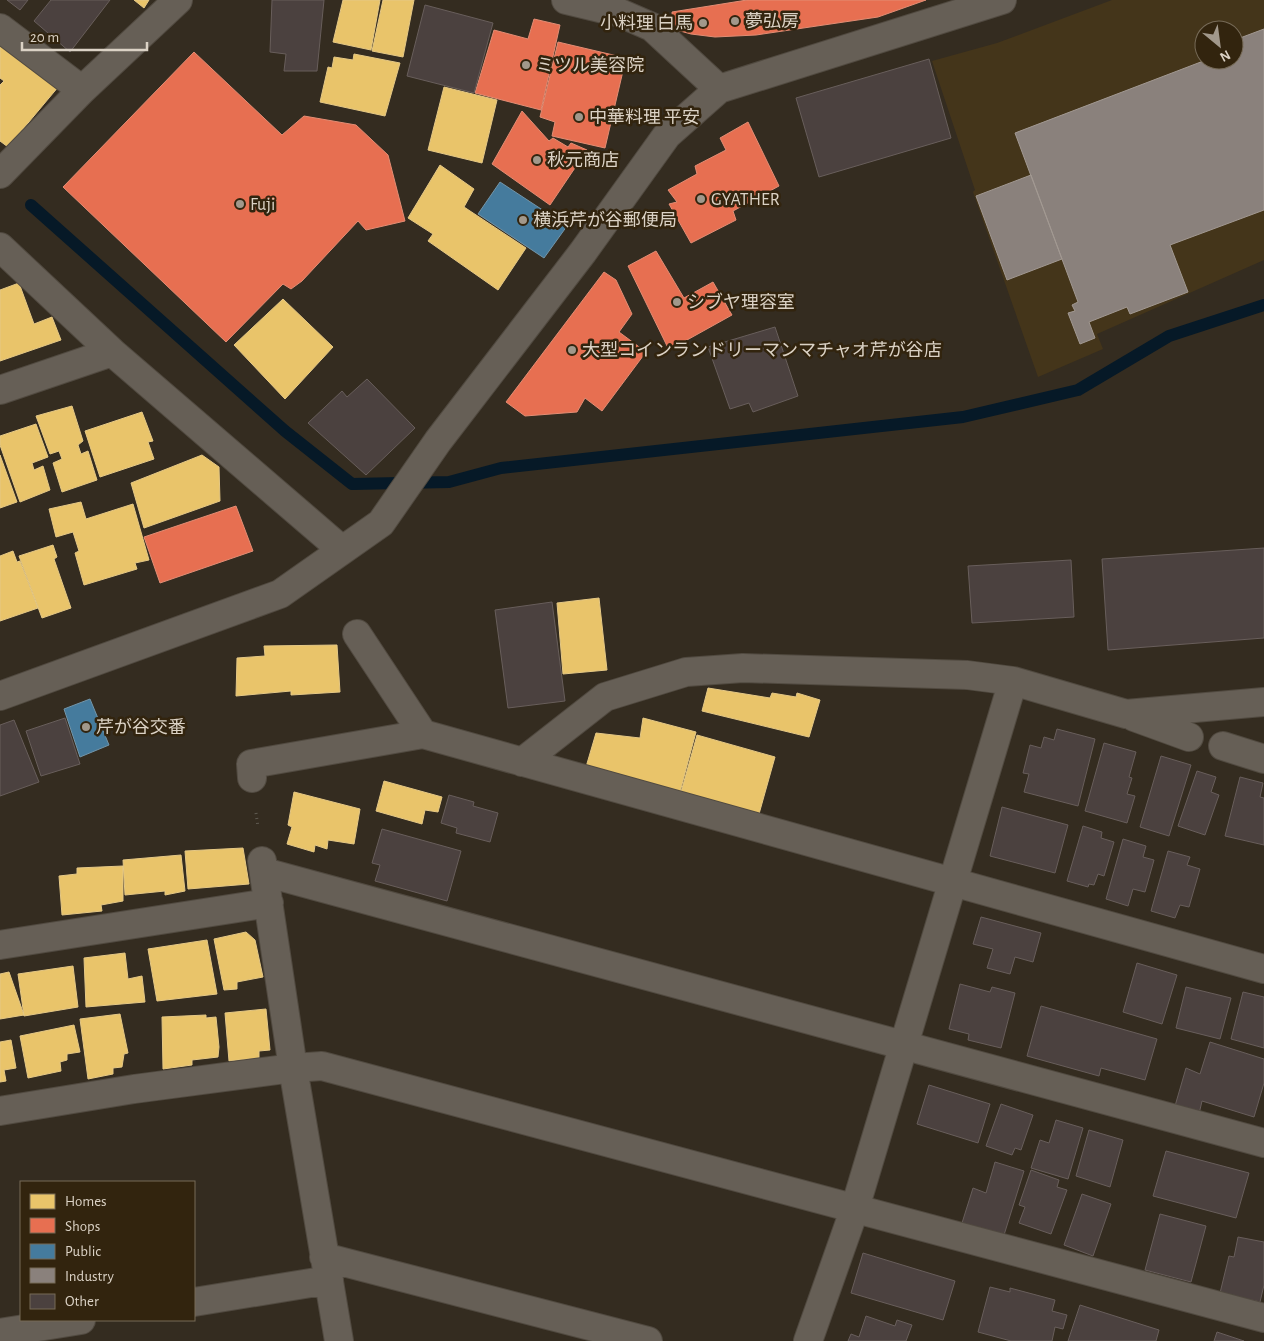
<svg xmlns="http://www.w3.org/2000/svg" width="1264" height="1341" viewBox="0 0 1264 1341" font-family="'Alegreya Sans','Noto Sans JP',sans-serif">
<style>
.built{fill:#44351a;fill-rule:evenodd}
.homes{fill:#e9c46a;stroke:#e5c885}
.shops{fill:#e76f51;stroke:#e38d74}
.public{fill:#457b9d;stroke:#7295a9}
.industry{fill:#8a817c;stroke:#a29992}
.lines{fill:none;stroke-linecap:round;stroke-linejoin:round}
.stream{stroke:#061927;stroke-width:12}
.building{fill:#4b413f;stroke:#685e5b}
.minor-casing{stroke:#514a40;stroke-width:30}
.path{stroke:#5f5a51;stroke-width:3;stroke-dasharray:1 4;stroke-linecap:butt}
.minor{stroke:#665f56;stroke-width:28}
.poi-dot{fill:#a1988b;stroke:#32240e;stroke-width:2}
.labels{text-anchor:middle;stroke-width:5;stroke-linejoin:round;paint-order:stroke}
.poi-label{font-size:18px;fill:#dbd2c5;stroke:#32240e;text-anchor:start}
</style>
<rect width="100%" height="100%" fill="#342c20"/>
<!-- built -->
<path class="built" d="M 1112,0 L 1264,0 L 1264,260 L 1097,334 L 1103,349 L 1038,377 L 973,192 L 975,190 L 932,61 L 997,43 ZM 1204,30 L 1234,30 L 1234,60 L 1204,60 Z"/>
<!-- homes -->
<path class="homes" d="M 134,0 L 149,0 L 144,8 Z
M 343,0 L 380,0 L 371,50 L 333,42 Z
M 383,0 L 414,0 L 403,57 L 372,51 Z
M 3,42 L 59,86 L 8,147 L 0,141 L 0,85 L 4,81 L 0,78 L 0,47 Z
M 354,54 L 400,63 L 385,116 L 320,102 L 328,67 L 332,68 L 334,57 L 353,60 Z
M 444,87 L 497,100 L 482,163 L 428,150 Z
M 440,165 L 474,189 L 464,207 L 526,248 L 498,290 L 428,241 L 433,234 L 408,218 Z
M 19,283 L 34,324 L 52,317 L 61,340 L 0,361 L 0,290 Z
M 283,299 L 333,347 L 285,399 L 234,345 Z
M 72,406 L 83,441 L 78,445 L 81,454 L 88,451 L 97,480 L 62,492 L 53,463 L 62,459 L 59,451 L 50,454 L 36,416 Z
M 142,412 L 153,441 L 148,442 L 154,459 L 100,477 L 85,431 Z
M 36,424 L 48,457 L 32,463 L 34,470 L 43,466 L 50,490 L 20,502 L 0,445 L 0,436 Z
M 0,455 L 17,502 L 0,508 Z
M 202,455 L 219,467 L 220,501 L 144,528 L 131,483 Z
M 81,502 L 86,519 L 133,504 L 149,560 L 135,563 L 137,569 L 84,585 L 75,553 L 79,551 L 73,532 L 56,537 L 49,509 Z
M 53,545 L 57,557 L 54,559 L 71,608 L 42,618 L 19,556 Z
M 13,551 L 17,562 L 20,561 L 38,608 L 0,621 L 0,556 Z
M 599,598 L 607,670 L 563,674 L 557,603 Z
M 337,645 L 340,692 L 291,695 L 291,691 L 236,696 L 237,658 L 265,656 L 264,646 Z
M 708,688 L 770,698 L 772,693 L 796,697 L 797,693 L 820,700 L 809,737 L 702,711 Z
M 643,718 L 696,732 L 680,792 L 586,767 L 596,733 L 640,738 Z
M 697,735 L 775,757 L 759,814 L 681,792 Z
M 384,781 L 442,797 L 438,812 L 425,810 L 422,824 L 376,811 Z
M 294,792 L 360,809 L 354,844 L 328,840 L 327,849 L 315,845 L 314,852 L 287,844 L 292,827 L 288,825 Z
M 243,848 L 249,884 L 188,889 L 185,851 Z
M 181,855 L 185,891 L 165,895 L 165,891 L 125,895 L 123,860 Z
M 123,866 L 123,901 L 101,905 L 102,911 L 62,915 L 59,876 L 77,874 L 77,868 Z
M 246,932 L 255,940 L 263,977 L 237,982 L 237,989 L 224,990 L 214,939 Z
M 207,940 L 217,994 L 157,1001 L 148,949 Z
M 125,953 L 128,979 L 142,976 L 145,1002 L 86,1007 L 84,958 Z
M 73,966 L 78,1007 L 24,1016 L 18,974 Z
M 9,972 L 24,1015 L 0,1019 L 0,974 Z
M 266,1009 L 270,1050 L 259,1051 L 259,1058 L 229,1061 L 225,1013 Z
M 120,1014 L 128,1053 L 124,1054 L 122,1067 L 113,1068 L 113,1074 L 88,1079 L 80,1019 Z
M 206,1015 L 206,1018 L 216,1017 L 219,1047 L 218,1057 L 192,1060 L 192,1065 L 163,1069 L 162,1017 Z
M 74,1025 L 80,1052 L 67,1054 L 67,1060 L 60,1062 L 61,1071 L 28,1078 L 20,1036 Z
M 11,1040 L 16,1068 L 4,1070 L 6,1081 L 0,1082 L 0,1042 Z"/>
<!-- shops -->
<path class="shops" d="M 747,0 L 926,0 L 878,17 L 756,35 L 715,37 L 691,34 L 673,29 L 672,12 Z
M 534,19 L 560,25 L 541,110 L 475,93 L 494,30 L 528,39 Z
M 558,42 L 626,58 L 605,148 L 552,136 L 555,122 L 540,117 Z
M 194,52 L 282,135 L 304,116 L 356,125 L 388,155 L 405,221 L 366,230 L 358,221 L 302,281 L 291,289 L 283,284 L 226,342 L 63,187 Z
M 522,111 L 549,141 L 553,138 L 568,147 L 571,143 L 587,150 L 550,205 L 492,164 Z
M 748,122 L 779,186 L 733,211 L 736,220 L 691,243 L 669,204 L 677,202 L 668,190 L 697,174 L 695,166 L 726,150 L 720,138 Z
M 656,251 L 684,298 L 713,282 L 732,315 L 669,350 L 628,266 Z
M 604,272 L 616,280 L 632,314 L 619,332 L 646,352 L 602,411 L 585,398 L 577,412 L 525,416 L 506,402 Z
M 236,506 L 253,551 L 160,583 L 144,537 Z"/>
<!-- public -->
<path class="public" d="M 500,182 L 567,226 L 544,258 L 478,214 Z
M 90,699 L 109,745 L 80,757 L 64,709 Z"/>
<!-- industry -->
<path class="industry" d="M 1264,29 L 1264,210 L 1170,245 L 1188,292 L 1130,314 L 1127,307 L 1089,322 L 1095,338 L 1080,344 L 1068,313 L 1075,311 L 1072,305 L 1078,302 L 1015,133 L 1206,60 L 1234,60 L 1234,49 L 1243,46 L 1240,38 Z
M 1031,175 L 1062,259 L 1007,280 L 976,196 Z"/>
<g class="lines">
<!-- stream -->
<path class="stream" d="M 31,205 L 285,431 L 352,484 L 449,482 L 501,468 L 963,417 L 1078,390 L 1169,336 L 1264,305"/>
</g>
<!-- building -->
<path class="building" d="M 7,0 L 28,0 L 20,10 Z
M 51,0 L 110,0 L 70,52 L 34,21 Z
M 272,0 L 324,0 L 317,71 L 284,71 L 286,54 L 270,52 Z
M 425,5 L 493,23 L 474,93 L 407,76 Z
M 929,59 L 951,138 L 819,177 L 796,98 Z
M 775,327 L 798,396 L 753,412 L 749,403 L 730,409 L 708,347 Z
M 367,379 L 415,428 L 366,475 L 308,423 L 342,391 L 347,397 Z
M 1264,548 L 1264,638 L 1108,650 L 1102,559 Z
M 1071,560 L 1074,617 L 972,623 L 968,566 Z
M 552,602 L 565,701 L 508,708 L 495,610 Z
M 65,718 L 80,764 L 41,776 L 26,731 Z
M 14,720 L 39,782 L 0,796 L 0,725 Z
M 1057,729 L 1095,739 L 1078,806 L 1024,792 L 1029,774 L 1023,773 L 1030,745 L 1041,748 L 1044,737 L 1054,740 Z
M 1104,743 L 1136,752 L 1129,777 L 1132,778 L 1127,794 L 1135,796 L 1127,823 L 1085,811 Z
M 1161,756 L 1191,765 L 1169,836 L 1140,827 Z
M 1197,771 L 1216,777 L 1211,792 L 1219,795 L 1205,835 L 1178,826 Z
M 1240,777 L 1263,783 L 1260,797 L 1264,798 L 1264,845 L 1225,836 Z
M 449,795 L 474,802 L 473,806 L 498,813 L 490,842 L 456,833 L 457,828 L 441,823 Z
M 1002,807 L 1068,825 L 1055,873 L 990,856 Z
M 1083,826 L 1102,832 L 1101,838 L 1114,842 L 1104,876 L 1098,874 L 1094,885 L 1089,884 L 1088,887 L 1067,881 Z
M 382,829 L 461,851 L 447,901 L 375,881 L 380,865 L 372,863 Z
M 1123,839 L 1146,846 L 1143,857 L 1154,860 L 1145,892 L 1133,889 L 1128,906 L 1106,899 Z
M 1168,851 L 1190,857 L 1187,865 L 1200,869 L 1189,907 L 1180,905 L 1175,918 L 1151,911 Z
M 981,917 L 1041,933 L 1033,962 L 1015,957 L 1010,974 L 987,968 L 993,949 L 973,944 Z
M 1137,963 L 1177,975 L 1162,1024 L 1123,1012 Z
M 960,984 L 990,992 L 992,987 L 1015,993 L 1001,1048 L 968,1040 L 969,1034 L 949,1029 Z
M 1186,987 L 1231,998 L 1220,1039 L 1176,1028 Z
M 1243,992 L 1264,997 L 1264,1048 L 1231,1039 Z
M 1041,1006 L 1157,1039 L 1145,1080 L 1101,1068 L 1099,1076 L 1027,1056 Z
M 1210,1042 L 1264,1059 L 1264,1083 L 1254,1117 L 1202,1101 L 1199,1114 L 1175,1106 L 1186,1068 L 1200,1074 Z
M 929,1085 L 990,1104 L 978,1143 L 917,1124 Z
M 1001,1104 L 1033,1115 L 1021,1150 L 1015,1148 L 1012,1155 L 986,1146 Z
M 1056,1120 L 1083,1128 L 1068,1179 L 1031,1168 L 1040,1140 L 1049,1143 Z
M 1089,1130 L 1123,1140 L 1110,1187 L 1076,1176 Z
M 1166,1151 L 1249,1173 L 1236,1218 L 1153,1196 Z
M 995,1162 L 1024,1171 L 1004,1235 L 962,1223 L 973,1188 L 986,1193 Z
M 1031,1170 L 1059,1180 L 1057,1187 L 1067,1190 L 1051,1234 L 1019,1223 L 1025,1207 L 1019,1205 Z
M 1082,1194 L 1111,1204 L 1093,1256 L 1064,1245 Z
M 1160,1214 L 1206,1226 L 1191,1282 L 1145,1270 Z
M 1238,1237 L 1264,1242 L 1264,1285 L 1260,1302 L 1220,1293 L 1229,1256 L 1234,1257 Z
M 863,1253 L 955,1281 L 943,1320 L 851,1293 Z
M 990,1287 L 1010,1292 L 1010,1288 L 1055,1300 L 1052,1311 L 1067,1315 L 1063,1329 L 1055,1327 L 1052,1341 L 1011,1341 L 978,1332 Z
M 1080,1305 L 1159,1330 L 1156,1341 L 1068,1341 Z
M 866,1316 L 895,1326 L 897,1320 L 912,1325 L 906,1341 L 848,1341 L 851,1334 L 859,1337 Z
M 1217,1332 L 1244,1341 L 1214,1341 Z"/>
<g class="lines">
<!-- minor casing -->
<g class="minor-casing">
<path id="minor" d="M 566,0 L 620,13 L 652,27 L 719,89
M 0,28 L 82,90
M 0,174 L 82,90 L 178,0
M 0,247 L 112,352 L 342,550
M 0,390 L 112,352
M 357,634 L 423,734 L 1264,969
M 0,696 L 280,594 L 381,523 L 438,441 L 583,252 L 667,135 L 719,89 L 1002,0
M 1134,717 L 1189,737
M 1223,746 L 1264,759
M 522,762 L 605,697 L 686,672 L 743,668 L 967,675 L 1013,681 L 1126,714 L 1264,702
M 252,778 L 251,764 L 423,734
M 262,861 L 293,1068 L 339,1341
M 264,872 L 1264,1143
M 0,945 L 269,903
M 0,1111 L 134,1089 L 293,1068 L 322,1066 L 1264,1318
M 324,1257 L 648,1341
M 194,1302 L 329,1280
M 0,1333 L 81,1320
M 808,1341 L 855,1208 L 1013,681"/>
</g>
<!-- path -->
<path class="path" d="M 256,813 L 258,827"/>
<!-- minor -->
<use href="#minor" class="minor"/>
</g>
<!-- markers -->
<g class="poi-dot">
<circle cx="735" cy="21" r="5"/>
<circle cx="703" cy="23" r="5"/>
<circle cx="526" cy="65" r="5"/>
<circle cx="579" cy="117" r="5"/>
<circle cx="537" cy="160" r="5"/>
<circle cx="701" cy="199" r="5"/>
<circle cx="240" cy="204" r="5"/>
<circle cx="523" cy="220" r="5"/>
<circle cx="677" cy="302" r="5"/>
<circle cx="572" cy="350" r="5"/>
<circle cx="86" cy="727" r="5"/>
</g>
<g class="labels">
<!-- poi labels -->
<g class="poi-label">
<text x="745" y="27">夢弘房</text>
<text x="693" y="29" text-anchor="end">小料理 白馬</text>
<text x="536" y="71">ミツル美容院</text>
<text x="589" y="123">中華料理 平安</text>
<text x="547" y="166">秋元商店</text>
<text x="711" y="205">GYATHER</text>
<text x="250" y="210">Fuji</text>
<text x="533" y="226">横浜芹が谷郵便局</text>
<text x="687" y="308">シブヤ理容室</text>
<text x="582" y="356">大型コインランドリーマンマチャオ芹が谷店</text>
<text x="96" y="733">芹が谷交番</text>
</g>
</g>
<!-- legend -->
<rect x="20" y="1181" width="175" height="140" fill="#32240e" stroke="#766a57"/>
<rect x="30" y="1194" width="25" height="15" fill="#e9c46a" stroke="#766a57"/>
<text x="65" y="1206" font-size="15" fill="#dbd2c5">Homes</text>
<rect x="30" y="1218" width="25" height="15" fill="#e76f51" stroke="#766a57"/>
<text x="65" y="1231" font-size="15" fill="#dbd2c5">Shops</text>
<rect x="30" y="1244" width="25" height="15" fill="#457b9d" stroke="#766a57"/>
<text x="65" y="1256" font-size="15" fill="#dbd2c5">Public</text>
<rect x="30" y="1268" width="25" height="15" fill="#8a817c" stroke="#766a57"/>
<text x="65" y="1281" font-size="15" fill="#dbd2c5">Industry</text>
<rect x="30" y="1294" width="25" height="15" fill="#4b413f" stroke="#766a57"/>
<text x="65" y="1306" font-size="15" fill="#dbd2c5">Other</text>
<!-- north arrow -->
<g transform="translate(1219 45) rotate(151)"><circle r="24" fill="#32240e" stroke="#766a57"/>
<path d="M0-4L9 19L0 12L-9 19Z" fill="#a1988b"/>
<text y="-8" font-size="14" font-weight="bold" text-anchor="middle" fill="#dbd2c5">N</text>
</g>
<!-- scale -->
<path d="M22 42v8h125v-8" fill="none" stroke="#dbd2c5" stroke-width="2.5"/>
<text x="30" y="42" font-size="15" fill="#dbd2c5" stroke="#32240e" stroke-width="4" paint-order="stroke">20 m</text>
</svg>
